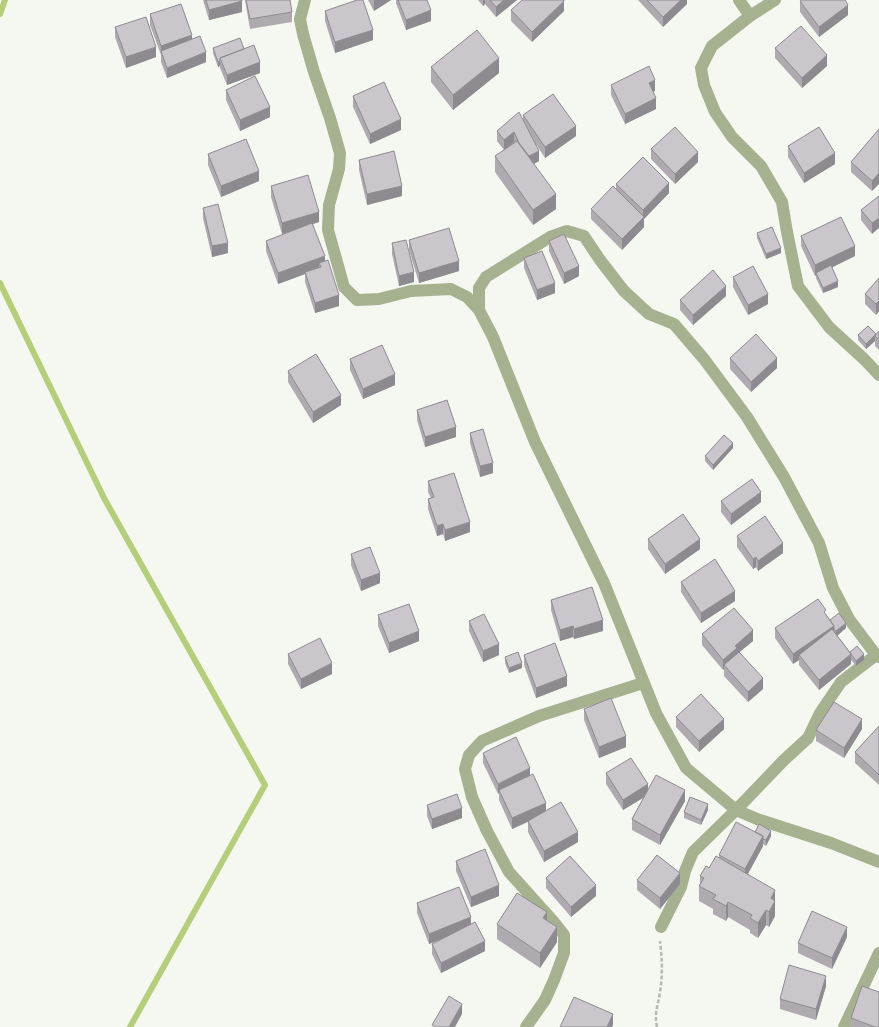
<svg xmlns="http://www.w3.org/2000/svg" width="879" height="1027" viewBox="0 0 879 1027" font-family="'Noto Sans',sans-serif">
<style>
.lines{fill:none;stroke-linecap:round;stroke-linejoin:round}
.stream{stroke:#b5ce7a;stroke-width:6}
.path{stroke:#b6b8b3;stroke-width:2.5;stroke-dasharray:4 2;stroke-linecap:butt}
.minor{stroke:#a6b28f;stroke-width:12}
.wall{fill:#aeaaaf}
.shaded-wall{fill:#8d8b8f}
.building{fill:#cac6cc;stroke:#8d8b8f}
</style>
<rect width="100%" height="100%" fill="#f5f8f1"/>
<g class="lines">
<!-- stream -->
<path class="stream" d="M 0,14 L 5,0
M 0,283 L 104,498 L 265,785 L 130,1027"/>
<!-- path -->
<path class="path" d="M 657,1027 C 654,1013 658,1006 660,992 C 663,974 662,959 660,941"/>
<!-- minor -->
<path class="minor" d="M 305,0 L 300,19 L 303,34 L 314,72 L 330,118 L 340,153 L 339,169 L 329,205 L 328,230 L 344,287 L 357,300 L 379,299 L 411,291 L 451,289 L 467,297 L 479,310 L 493,337 L 535,442 L 604,583 L 656,713 L 686,768 L 736,810 L 757,819 L 831,843 L 879,862
M 739,0 L 750,16
M 775,0 L 750,16 L 712,46 L 701,68 L 704,85 L 715,112 L 732,137 L 761,166 L 782,202 L 787,232 L 798,286 L 829,327 L 865,360 L 879,375
M 479,310 L 479,288 L 486,277 L 550,237 L 567,231 L 584,236 L 600,260 L 624,291 L 649,314 L 674,324 L 704,359 L 747,417 L 784,477 L 819,543 L 833,588 L 849,619 L 876,655 L 879,657
M 661,927 L 681,887 L 685,871 L 693,852 L 736,810 L 783,761 L 808,738 L 820,713 L 841,682 L 876,655
M 526,1027 L 545,1000 L 554,980 L 564,953 L 564,935 L 553,921 L 509,872 L 487,831 L 472,797 L 465,769 L 469,755 L 482,741 L 539,716 L 643,683
M 844,1027 L 879,953"/>
</g>
<!-- wall -->
<path class="wall" d="M 203,0 L 242,0 L 242,12 L 209,20 Z
M 245,0 L 290,0 L 292,12 L 292,22 L 250,29 Z
M 368,0 L 391,0 L 374,11 Z
M 396,0 L 427,0 L 431,21 L 406,30 L 396,3 Z
M 478,0 L 517,0 L 496,17 L 485,4 L 483,6 Z
M 638,0 L 687,0 L 687,4 L 663,27 Z
M 800,1 L 848,15 L 819,37 L 800,12 Z
M 511,10 L 564,11 L 532,42 L 511,21 Z
M 325,11 L 373,40 L 335,53 L 325,21 Z
M 150,14 L 192,39 L 206,62 L 167,78 L 161,62 L 161,55 L 150,25 Z
M 115,27 L 156,57 L 126,68 L 115,37 Z
M 213,48 L 244,49 L 260,73 L 227,85 L 220,68 L 220,66 L 218,67 L 213,53 Z
M 775,48 L 827,66 L 802,88 L 775,58 Z
M 431,67 L 499,73 L 453,110 L 431,82 Z
M 611,85 L 655,91 L 653,92 L 656,109 L 625,124 L 611,95 Z
M 226,90 L 270,117 L 240,131 L 226,100 Z
M 353,96 L 401,130 L 370,144 L 353,107 Z
M 523,115 L 576,136 L 545,158 L 536,144 L 539,161 L 534,164 L 556,209 L 533,225 L 495,172 L 495,156 L 504,150 L 497,141 L 497,131 L 523,119 Z
M 879,129 L 872,191 L 851,172 L 851,162 Z
M 788,146 L 835,164 L 804,183 L 788,157 Z
M 651,149 L 698,162 L 675,184 L 651,159 Z
M 208,154 L 259,181 L 221,197 L 208,165 Z
M 359,160 L 402,196 L 367,205 L 359,170 Z
M 616,184 L 669,193 L 644,219 L 644,227 L 622,250 L 591,219 L 591,209 L 616,189 Z
M 271,186 L 319,222 L 313,224 L 339,306 L 315,313 L 305,282 L 305,274 L 278,284 L 266,251 L 266,241 L 300,228 L 282,234 L 271,197 Z
M 879,196 L 872,234 L 861,220 L 861,210 Z
M 203,208 L 228,253 L 212,257 L 203,218 Z
M 757,233 L 781,253 L 766,259 L 757,238 Z
M 801,236 L 855,256 L 832,267 L 838,287 L 823,293 L 816,278 L 816,275 L 815,276 L 801,246 Z
M 409,240 L 459,271 L 419,283 L 409,250 Z
M 549,241 L 579,276 L 564,284 L 549,251 Z
M 392,243 L 414,282 L 399,286 L 392,254 Z
M 524,258 L 555,293 L 537,300 L 524,268 Z
M 733,277 L 768,304 L 748,315 L 733,287 Z
M 879,278 L 879,311 L 876,315 L 865,304 L 865,294 Z
M 726,296 L 693,325 L 680,310 L 680,300 Z
M 879,331 L 879,350 L 875,346 L 875,341 L 866,349 L 858,340 L 858,335 L 876,334 Z
M 730,358 L 777,368 L 751,392 L 730,369 Z
M 350,359 L 395,385 L 363,399 L 350,370 Z
M 288,371 L 341,405 L 313,423 L 288,382 Z
M 417,410 L 456,437 L 425,447 L 417,420 Z
M 470,433 L 493,473 L 480,477 L 470,443 Z
M 733,448 L 713,470 L 705,461 L 705,456 Z
M 428,481 L 470,532 L 445,541 L 443,534 L 437,536 L 428,509 L 428,499 L 431,498 L 428,492 Z
M 721,501 L 761,502 L 731,525 L 721,512 Z
M 737,536 L 783,553 L 758,571 L 756,567 L 753,569 L 737,547 Z
M 648,539 L 700,549 L 665,574 L 648,549 Z
M 351,554 L 380,583 L 361,591 L 351,565 Z
M 681,582 L 735,601 L 701,623 L 681,592 Z
M 551,600 L 603,631 L 574,639 L 573,637 L 560,641 L 551,610 Z
M 826,614 L 830,620 L 846,628 L 837,635 L 850,652 L 864,660 L 856,666 L 851,660 L 851,664 L 819,690 L 799,665 L 799,660 L 793,664 L 775,638 L 775,628 Z
M 378,615 L 419,641 L 389,653 L 378,626 Z
M 469,621 L 499,655 L 483,662 L 469,631 Z
M 702,634 L 753,641 L 739,652 L 763,689 L 748,702 L 724,676 L 724,669 L 723,670 L 702,645 Z
M 288,654 L 332,674 L 301,689 L 288,664 Z
M 524,655 L 567,686 L 536,698 L 524,665 Z
M 505,657 L 522,668 L 509,673 L 505,663 Z
M 584,709 L 626,747 L 599,758 L 584,720 Z
M 676,717 L 724,729 L 699,752 L 676,727 Z
M 879,726 L 879,785 L 855,763 L 855,752 Z
M 862,729 L 844,758 L 816,741 L 816,730 Z
M 483,753 L 530,775 L 546,811 L 578,842 L 544,862 L 528,832 L 528,822 L 512,829 L 499,800 L 499,793 L 498,794 L 483,763 Z
M 606,773 L 648,791 L 685,801 L 660,845 L 632,830 L 632,819 L 644,797 L 623,810 L 606,784 Z
M 427,805 L 462,818 L 432,829 L 427,816 Z
M 708,810 L 701,825 L 684,818 L 684,812 Z
M 755,832 L 771,836 L 766,846 L 763,844 L 763,846 L 748,874 L 775,905 L 775,916 L 769,927 L 766,925 L 758,938 L 750,933 L 750,930 L 728,917 L 726,921 L 713,914 L 713,909 L 699,901 L 699,886 L 700,884 L 700,876 L 719,858 L 719,855 Z
M 456,861 L 499,896 L 471,907 L 456,871 Z
M 546,878 L 596,896 L 571,917 L 546,888 Z
M 637,880 L 680,884 L 660,909 L 637,890 Z
M 417,903 L 471,924 L 485,951 L 441,973 L 432,954 L 432,944 L 442,939 L 429,944 L 417,913 Z
M 547,920 L 557,942 L 540,968 L 497,939 L 497,924 Z
M 847,937 L 832,969 L 798,953 L 798,943 Z
M 826,986 L 816,1020 L 780,1009 L 780,999 Z
M 851,1018 L 879,1027 L 851,1027 Z"/>
<!-- shaded-wall -->
<path class="shaded-wall" d="M 374,0 L 391,0 L 374,11 Z
M 483,0 L 485,0 L 485,4 L 483,6 Z
M 504,0 L 517,0 L 496,17 L 496,7 Z
M 681,0 L 687,0 L 687,4 L 663,27 L 663,17 Z
M 242,1 L 242,12 L 209,20 L 209,10 Z
M 564,1 L 564,11 L 532,42 L 532,32 Z
M 848,5 L 848,15 L 819,37 L 819,27 Z
M 431,10 L 431,21 L 406,30 L 406,20 Z
M 373,30 L 373,40 L 335,53 L 335,42 Z
M 192,35 L 192,45 L 161,52 L 161,46 Z
M 156,47 L 156,57 L 126,68 L 126,57 Z
M 206,52 L 206,62 L 167,78 L 167,68 Z
M 827,55 L 827,66 L 802,88 L 802,78 Z
M 499,58 L 499,73 L 453,110 L 453,95 Z
M 220,61 L 220,66 L 218,67 L 218,62 Z
M 260,62 L 260,73 L 227,85 L 227,75 Z
M 655,80 L 655,91 L 649,94 L 649,83 Z
M 656,98 L 656,109 L 625,124 L 625,114 Z
M 270,107 L 270,117 L 240,131 L 240,120 Z
M 401,119 L 401,130 L 370,144 L 370,134 Z
M 576,126 L 576,136 L 545,158 L 545,147 Z
M 514,132 L 514,142 L 504,150 L 504,140 Z
M 539,151 L 539,161 L 526,168 L 526,157 Z
M 698,152 L 698,162 L 675,184 L 675,174 Z
M 835,153 L 835,164 L 804,183 L 804,173 Z
M 259,171 L 259,181 L 221,197 L 221,186 Z
M 879,173 L 879,184 L 872,191 L 872,181 Z
M 669,183 L 669,193 L 644,219 L 644,227 L 622,250 L 622,239 L 643,218 L 643,210 Z
M 402,186 L 402,196 L 367,205 L 367,194 Z
M 556,194 L 556,209 L 533,225 L 533,210 Z
M 319,212 L 319,222 L 282,234 L 282,223 Z
M 879,218 L 879,228 L 872,234 L 872,223 Z
M 228,243 L 228,253 L 212,257 L 212,246 Z
M 855,246 L 855,256 L 817,275 L 816,273 L 816,275 L 815,276 L 815,265 Z
M 781,248 L 781,253 L 766,259 L 766,254 Z
M 325,256 L 325,266 L 319,263 L 319,268 L 305,272 L 305,274 L 278,284 L 278,273 Z
M 459,261 L 459,271 L 419,283 L 419,273 Z
M 579,266 L 579,276 L 564,284 L 564,273 Z
M 414,272 L 414,282 L 399,286 L 399,276 Z
M 838,281 L 838,287 L 823,293 L 823,288 Z
M 555,283 L 555,293 L 537,300 L 537,290 Z
M 726,286 L 726,296 L 693,325 L 693,315 Z
M 768,294 L 768,304 L 748,315 L 748,305 Z
M 339,295 L 339,306 L 315,313 L 315,303 Z
M 879,301 L 879,311 L 876,315 L 876,304 Z
M 875,336 L 875,341 L 866,349 L 866,344 Z
M 777,358 L 777,368 L 751,392 L 751,382 Z
M 395,374 L 395,385 L 363,399 L 363,389 Z
M 341,395 L 341,405 L 313,423 L 313,412 Z
M 456,427 L 456,437 L 425,447 L 425,437 Z
M 733,443 L 733,448 L 713,470 L 713,465 Z
M 493,463 L 493,473 L 480,477 L 480,466 Z
M 761,492 L 761,502 L 731,525 L 731,514 Z
M 470,522 L 470,532 L 445,541 L 445,530 Z
M 443,524 L 443,534 L 437,536 L 437,526 Z
M 700,539 L 700,549 L 665,574 L 665,564 Z
M 783,543 L 783,553 L 758,571 L 758,561 Z
M 756,557 L 756,567 L 753,569 L 753,559 Z
M 380,573 L 380,583 L 361,591 L 361,580 Z
M 735,591 L 735,601 L 701,623 L 701,613 Z
M 603,620 L 603,631 L 574,639 L 574,629 Z
M 846,623 L 846,628 L 836,637 L 836,631 Z
M 573,626 L 573,637 L 560,641 L 560,630 Z
M 834,626 L 834,636 L 799,655 L 799,660 L 793,664 L 793,654 Z
M 753,630 L 753,641 L 724,665 L 724,669 L 723,670 L 723,660 L 735,646 Z
M 419,631 L 419,641 L 389,653 L 389,643 Z
M 499,644 L 499,655 L 483,662 L 483,651 Z
M 851,654 L 851,664 L 819,690 L 819,680 Z
M 864,654 L 864,660 L 856,666 L 856,661 Z
M 332,663 L 332,674 L 301,689 L 301,679 Z
M 522,663 L 522,668 L 509,673 L 509,668 Z
M 567,676 L 567,686 L 536,698 L 536,688 Z
M 763,678 L 763,689 L 748,702 L 748,692 Z
M 724,719 L 724,729 L 699,752 L 699,741 Z
M 862,719 L 862,729 L 844,758 L 844,748 Z
M 626,736 L 626,747 L 599,758 L 599,747 Z
M 530,768 L 530,778 L 499,790 L 499,793 L 498,794 L 498,784 Z
M 648,784 L 648,795 L 623,810 L 623,800 Z
M 685,790 L 685,801 L 660,845 L 660,835 Z
M 546,803 L 546,813 L 512,829 L 512,818 Z
M 708,804 L 708,810 L 701,825 L 701,820 Z
M 462,808 L 462,818 L 432,829 L 432,819 Z
M 771,831 L 771,836 L 766,846 L 766,840 Z
M 578,832 L 578,842 L 544,862 L 544,851 Z
M 763,836 L 763,846 L 745,879 L 745,869 Z
M 680,873 L 680,884 L 660,909 L 660,898 Z
M 499,885 L 499,896 L 471,907 L 471,897 Z
M 596,885 L 596,896 L 571,917 L 571,907 Z
M 775,890 L 775,916 L 769,927 L 769,912 L 771,898 Z
M 728,902 L 728,917 L 726,921 L 726,906 Z
M 766,910 L 766,925 L 758,938 L 758,923 Z
M 547,912 L 547,928 L 543,918 Z
M 471,917 L 471,928 L 429,944 L 429,934 Z
M 557,927 L 557,942 L 540,968 L 540,953 Z
M 847,927 L 847,937 L 832,969 L 832,958 Z
M 485,941 L 485,951 L 441,973 L 441,963 Z
M 826,976 L 826,986 L 816,1020 L 816,1009 Z
M 462,1004 L 462,1014 L 455,1027 L 449,1027 Z
M 613,1014 L 613,1025 L 612,1027 L 607,1027 Z"/>
<!-- building -->
<path class="building" d="M 206,0 L 242,0 L 242,1 L 209,10 Z
M 246,0 L 290,0 L 292,12 L 250,19 Z
M 357,0 L 363,0 L 373,30 L 335,42 L 325,11 Z
M 398,0 L 427,0 L 431,10 L 406,20 Z
M 490,0 L 504,0 L 496,7 Z
M 522,0 L 564,0 L 564,1 L 532,32 L 511,10 Z
M 647,0 L 681,0 L 663,17 Z
M 802,0 L 845,0 L 848,5 L 819,27 L 800,1 Z
M 181,4 L 192,35 L 161,46 L 150,14 Z
M 146,17 L 156,47 L 126,57 L 115,27 Z
M 801,26 L 827,55 L 802,78 L 775,48 Z
M 477,30 L 499,58 L 453,95 L 431,67 Z
M 200,36 L 206,52 L 167,68 L 161,51 Z
M 240,38 L 244,49 L 220,58 L 220,61 L 218,62 L 213,48 Z
M 254,45 L 260,62 L 227,75 L 220,58 Z
M 649,66 L 655,80 L 649,83 L 656,98 L 625,114 L 611,85 Z
M 255,76 L 270,107 L 240,120 L 226,90 Z
M 384,82 L 401,119 L 370,134 L 353,96 Z
M 553,94 L 576,126 L 545,147 L 523,115 Z
M 519,112 L 539,151 L 529,156 L 519,143 L 514,132 L 504,140 L 497,131 Z
M 675,127 L 698,152 L 675,174 L 651,149 Z
M 819,127 L 835,153 L 804,173 L 788,146 Z
M 879,129 L 879,173 L 872,181 L 851,162 Z
M 246,139 L 259,171 L 221,186 L 208,154 Z
M 517,141 L 556,194 L 533,210 L 495,156 Z
M 394,151 L 402,186 L 367,194 L 359,160 Z
M 643,157 L 669,183 L 643,210 L 616,184 Z
M 308,175 L 319,212 L 282,223 L 271,186 Z
M 613,186 L 644,217 L 622,239 L 591,209 Z
M 879,196 L 879,218 L 872,223 L 861,210 Z
M 218,204 L 228,243 L 212,246 L 203,208 Z
M 841,217 L 855,246 L 815,265 L 801,236 Z
M 312,223 L 325,256 L 278,273 L 266,241 Z
M 772,227 L 781,248 L 766,254 L 757,233 Z
M 449,228 L 459,261 L 419,273 L 409,240 Z
M 564,234 L 579,266 L 564,273 L 549,241 Z
M 406,240 L 414,272 L 399,276 L 392,243 Z
M 542,251 L 555,283 L 537,290 L 524,258 Z
M 328,260 L 339,295 L 315,303 L 305,272 L 321,267 L 319,263 Z
M 831,265 L 838,281 L 823,288 L 816,273 Z
M 753,266 L 768,294 L 748,305 L 733,277 Z
M 713,270 L 726,286 L 693,315 L 680,300 Z
M 879,278 L 879,301 L 876,304 L 865,294 Z
M 868,326 L 876,334 L 866,344 L 858,335 Z
M 879,331 L 879,340 L 875,336 Z
M 756,334 L 777,358 L 751,382 L 730,358 Z
M 382,345 L 395,374 L 363,389 L 350,359 Z
M 316,354 L 341,395 L 313,412 L 288,371 Z
M 447,400 L 456,427 L 425,437 L 417,410 Z
M 483,429 L 493,463 L 480,466 L 470,433 Z
M 724,435 L 733,443 L 713,465 L 705,456 Z
M 454,473 L 470,522 L 445,530 L 443,524 L 437,526 L 428,499 L 434,497 L 428,481 Z
M 752,479 L 761,492 L 731,514 L 721,501 Z
M 683,514 L 700,539 L 665,564 L 648,539 Z
M 765,516 L 783,543 L 758,561 L 756,557 L 753,559 L 737,536 Z
M 370,547 L 380,573 L 361,580 L 351,554 Z
M 715,559 L 735,591 L 701,613 L 681,582 Z
M 592,587 L 603,620 L 574,629 L 573,626 L 560,630 L 551,600 Z
M 818,599 L 826,610 L 824,612 L 834,626 L 793,654 L 775,628 Z
M 409,604 L 419,631 L 389,643 L 378,615 Z
M 734,608 L 753,630 L 735,646 L 737,648 L 723,660 L 702,634 Z
M 839,613 L 846,623 L 836,631 L 834,629 L 834,626 L 830,620 Z
M 484,614 L 499,644 L 483,651 L 469,621 Z
M 832,629 L 851,654 L 819,680 L 799,655 Z
M 320,638 L 332,663 L 301,679 L 288,654 Z
M 555,643 L 567,676 L 536,688 L 524,655 Z
M 857,646 L 864,654 L 856,661 L 851,654 L 850,652 Z
M 518,652 L 522,663 L 509,668 L 505,657 Z
M 739,652 L 763,678 L 748,692 L 724,665 Z
M 701,694 L 724,719 L 699,741 L 676,717 Z
M 611,698 L 626,736 L 599,747 L 584,709 Z
M 834,702 L 862,719 L 844,748 L 816,730 Z
M 879,726 L 879,775 L 855,752 Z
M 516,737 L 530,768 L 498,784 L 483,753 Z
M 631,758 L 648,784 L 623,800 L 606,773 Z
M 533,774 L 546,803 L 512,818 L 499,790 Z
M 656,775 L 685,790 L 660,835 L 632,819 Z
M 457,794 L 462,808 L 432,819 L 427,805 Z
M 690,797 L 708,804 L 701,820 L 684,812 Z
M 561,802 L 578,832 L 544,851 L 528,821 Z
M 736,822 L 763,836 L 745,869 L 719,855 Z
M 759,824 L 771,831 L 766,840 L 763,839 L 763,836 L 755,832 Z
M 485,849 L 499,885 L 471,897 L 456,861 Z
M 657,855 L 680,873 L 660,898 L 637,880 Z
M 570,856 L 596,885 L 571,907 L 546,878 Z
M 716,856 L 775,890 L 771,898 L 775,901 L 769,912 L 766,910 L 758,923 L 750,918 L 752,915 L 728,902 L 726,906 L 713,899 L 716,895 L 699,886 L 704,878 L 700,876 L 706,866 L 709,868 Z
M 459,887 L 471,917 L 429,934 L 417,903 Z
M 517,893 L 547,912 L 543,918 L 557,927 L 540,953 L 497,924 Z
M 812,911 L 847,927 L 832,958 L 798,943 Z
M 475,922 L 485,941 L 441,963 L 432,944 Z
M 789,965 L 826,976 L 816,1009 L 780,999 Z
M 862,986 L 879,992 L 879,1027 L 875,1027 L 851,1018 Z
M 449,996 L 462,1004 L 449,1027 L 435,1027 L 432,1025 Z
M 574,997 L 613,1014 L 607,1027 L 560,1027 Z"/>
</svg>
